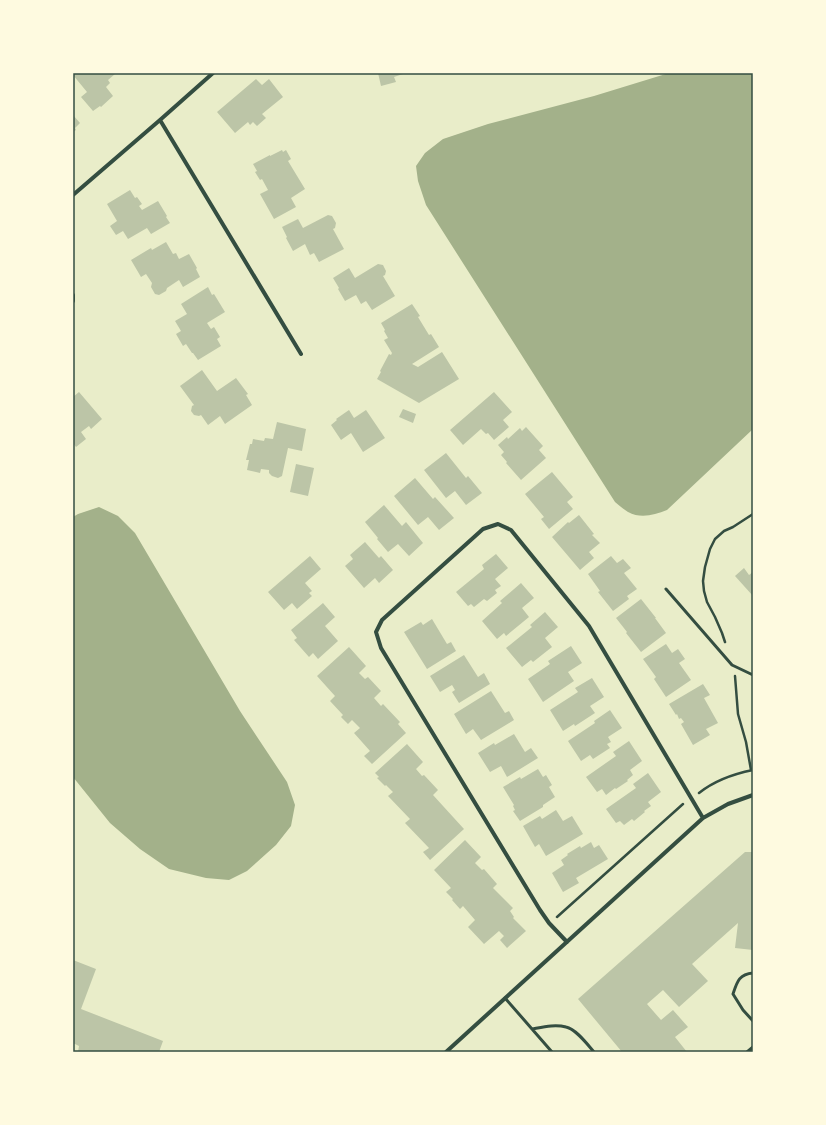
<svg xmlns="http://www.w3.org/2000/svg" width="826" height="1125" viewBox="0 0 826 1125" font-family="Spectral,serif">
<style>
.water{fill:#a3b18a}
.building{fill:#bcc5a7}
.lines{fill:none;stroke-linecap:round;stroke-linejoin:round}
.path{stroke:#344e41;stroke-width:2.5}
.service{stroke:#344e41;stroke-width:3}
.minor{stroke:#344e41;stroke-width:4}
.neatline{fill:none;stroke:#344e41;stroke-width:1.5}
</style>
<rect width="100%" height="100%" fill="#e9edc9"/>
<!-- water -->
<path class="water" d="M 669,73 L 753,74 L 753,429 L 667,510 C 654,515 641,519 628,512 C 623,509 619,505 615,502 L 426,205 L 418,181 L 416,166 L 425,153 L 443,139 L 488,124 L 594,96 Z
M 99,507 L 118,516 L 135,533 L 240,711 L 287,782 L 295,805 L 291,826 L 276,845 L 247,871 L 229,880 L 206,878 L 169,869 L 140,849 L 110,823 L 73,777 L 73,517 L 78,514 Z"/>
<!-- building -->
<path class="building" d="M 73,73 L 114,73 L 115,74 L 108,80 L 110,83 L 106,87 L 113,96 L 101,107 L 100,106 L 93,111 L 81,97 L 87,92 L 73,75 Z
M 378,73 L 406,73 L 394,77 L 396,82 L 381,86 Z
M 256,79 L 262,85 L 269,79 L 283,97 L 262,114 L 266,118 L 257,126 L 253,122 L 250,125 L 248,122 L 235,133 L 217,112 Z
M 73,115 L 80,123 L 75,128 L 76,130 L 73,132 Z
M 282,150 L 283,152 L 286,150 L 291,159 L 288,161 L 305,189 L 291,198 L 296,207 L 274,219 L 260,194 L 268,190 L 262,179 L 260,180 L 255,172 L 257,171 L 253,164 L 270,155 L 270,156 Z
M 130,190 L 135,198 L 137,197 L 142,204 L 139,206 L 142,210 L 158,201 L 167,216 L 166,217 L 170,223 L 151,234 L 147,228 L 128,239 L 123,231 L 116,235 L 110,226 L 117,221 L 107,204 Z
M 328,215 L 332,216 L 336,223 L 335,228 L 333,229 L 344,249 L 319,262 L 314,253 L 310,255 L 305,244 L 293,251 L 286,238 L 287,237 L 282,227 L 298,219 L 303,228 Z
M 166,242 L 173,254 L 176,253 L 179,259 L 189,254 L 197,268 L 196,269 L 200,277 L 183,287 L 179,280 L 167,288 L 166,291 L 159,295 L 155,294 L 151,287 L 152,283 L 146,274 L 141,277 L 131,260 L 151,248 L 152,250 Z
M 378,264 L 383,265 L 386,271 L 385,275 L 383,276 L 395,296 L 372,310 L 366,301 L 361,304 L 356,295 L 345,301 L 338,289 L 339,288 L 333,278 L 349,268 L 355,278 Z
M 208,287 L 212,295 L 214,294 L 225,312 L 207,323 L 211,329 L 214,327 L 220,337 L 217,339 L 221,346 L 198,360 L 193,353 L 192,353 L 186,344 L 183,346 L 176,334 L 181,331 L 175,321 L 187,314 L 181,304 Z
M 412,304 L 420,316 L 418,317 L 429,335 L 431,334 L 439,347 L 412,364 L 418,367 L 442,352 L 459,379 L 419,403 L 377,379 L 381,372 L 380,371 L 389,354 L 391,355 L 392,353 L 384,340 L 388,338 L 384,331 L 385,330 L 381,323 Z
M 202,370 L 217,391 L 236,378 L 248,394 L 246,395 L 252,405 L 225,424 L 220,416 L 208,425 L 201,415 L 199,416 L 194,415 L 191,411 L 192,406 L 194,405 L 180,386 Z
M 79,392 L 102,419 L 91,429 L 89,426 L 81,432 L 86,439 L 76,447 L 73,443 L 73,397 Z
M 494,392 L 512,412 L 503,420 L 509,427 L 494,440 L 488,433 L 486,434 L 481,429 L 463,445 L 450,430 Z
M 403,409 L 416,414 L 413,423 L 399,417 Z
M 349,410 L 354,418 L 366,410 L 385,438 L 363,452 L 351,433 L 341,440 L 331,425 L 337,420 L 336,419 Z
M 277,422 L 306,429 L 302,451 L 288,448 L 282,476 L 278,478 L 272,476 L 269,473 L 269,470 L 261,469 L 260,473 L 247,470 L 249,460 L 246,460 L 250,444 L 252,444 L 253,439 L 264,441 L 265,438 L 273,439 Z
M 526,427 L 543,446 L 539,450 L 546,458 L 521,480 L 506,463 L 507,462 L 501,455 L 504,452 L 498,445 L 507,437 L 508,439 L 520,428 L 522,431 Z
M 446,453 L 466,478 L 468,476 L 482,493 L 466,505 L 455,491 L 446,498 L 424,470 Z
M 296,464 L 314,468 L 308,496 L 290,492 Z
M 552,472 L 573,497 L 567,502 L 573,509 L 549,529 L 541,519 L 544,517 L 525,494 Z
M 415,478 L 433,499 L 435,497 L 454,518 L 439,530 L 428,517 L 418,525 L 394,496 Z
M 384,505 L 402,526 L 406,522 L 423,543 L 409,556 L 398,544 L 388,552 L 377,539 L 378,538 L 365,522 Z
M 579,515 L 594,534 L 592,535 L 600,543 L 589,552 L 594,558 L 580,570 L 552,537 L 568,522 L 569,523 Z
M 365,542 L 379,558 L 381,556 L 393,570 L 379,583 L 375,578 L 364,588 L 345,566 L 353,559 L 350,555 Z
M 496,554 L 508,568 L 495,579 L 501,586 L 495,590 L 497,593 L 487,601 L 484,599 L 474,607 L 471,604 L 468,606 L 456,592 L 484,569 L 482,565 Z
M 310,556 L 321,569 L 305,583 L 312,591 L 309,593 L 312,596 L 297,609 L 292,603 L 284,610 L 268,592 Z
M 611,556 L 617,563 L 623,559 L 631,568 L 624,573 L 637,589 L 627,596 L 629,599 L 613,611 L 598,592 L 600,591 L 588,574 Z
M 744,568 L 749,575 L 753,572 L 753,596 L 735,576 Z
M 521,583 L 534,598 L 522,608 L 529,617 L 506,636 L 504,633 L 497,639 L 482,621 L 502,603 L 500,601 Z
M 641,599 L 656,618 L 655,618 L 666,633 L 641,652 L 626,633 L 627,632 L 616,618 Z
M 323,603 L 335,617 L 325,626 L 338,641 L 318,659 L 313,653 L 309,657 L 294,640 L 297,638 L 291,630 Z
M 545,612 L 558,627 L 545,638 L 552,647 L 533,662 L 531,660 L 522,667 L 506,648 L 532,627 L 530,625 Z
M 432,619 L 447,644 L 451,642 L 456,651 L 427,669 L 404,632 L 421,622 L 423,625 Z
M 666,644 L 672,653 L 678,649 L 685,659 L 679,663 L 691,680 L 666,697 L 654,679 L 656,677 L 643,659 Z
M 571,646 L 582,663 L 568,672 L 574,681 L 543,702 L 528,679 L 550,664 L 548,661 Z
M 349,647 L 366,666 L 359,673 L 365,679 L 368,677 L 381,691 L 374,698 L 381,706 L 383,704 L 400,722 L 398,724 L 406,733 L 372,764 L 364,756 L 370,751 L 354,733 L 360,728 L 352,720 L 348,724 L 341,717 L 343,715 L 330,701 L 335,696 L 317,676 Z
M 464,655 L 478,677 L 484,673 L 490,684 L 459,703 L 452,692 L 455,690 L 452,685 L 440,692 L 430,676 Z
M 592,678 L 604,697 L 590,706 L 595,713 L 575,726 L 574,724 L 563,731 L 550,710 L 578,692 L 575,688 Z
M 703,684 L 710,695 L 704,698 L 718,723 L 706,729 L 710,735 L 693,745 L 681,724 L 684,722 L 681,718 L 679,719 L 677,714 L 676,715 L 669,704 Z
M 491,691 L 505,713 L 509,711 L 514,720 L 481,740 L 473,729 L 466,734 L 454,714 Z
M 610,710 L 622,728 L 608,737 L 611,742 L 607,744 L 610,748 L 593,759 L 590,755 L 581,761 L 568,741 L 595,723 L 594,721 Z
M 514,734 L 525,752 L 531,748 L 538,758 L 507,777 L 501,766 L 490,772 L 478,753 L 494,743 L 495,745 Z
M 629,741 L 642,761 L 630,770 L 633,775 L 627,780 L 628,781 L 616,789 L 615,788 L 606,795 L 602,789 L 597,792 L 586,777 L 616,756 L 613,752 Z
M 407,744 L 423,762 L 416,769 L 422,776 L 424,775 L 438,790 L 433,795 L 464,829 L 430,860 L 423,852 L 429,848 L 405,823 L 410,819 L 388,796 L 393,792 L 386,785 L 385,786 L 377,778 L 379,777 L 375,773 Z
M 538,769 L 543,777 L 546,775 L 552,785 L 549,787 L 555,797 L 543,805 L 543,807 L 520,821 L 513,811 L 515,810 L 513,806 L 514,805 L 503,787 L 520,777 L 521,779 Z
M 648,773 L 661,792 L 648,802 L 651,806 L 644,811 L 645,812 L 634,821 L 632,819 L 624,825 L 620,821 L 616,823 L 606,809 L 636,788 L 633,784 Z
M 556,810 L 563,821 L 572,816 L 583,834 L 546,856 L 539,844 L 535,847 L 523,826 L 540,816 L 542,819 Z
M 465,840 L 481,857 L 475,863 L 482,870 L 484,869 L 497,884 L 493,888 L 513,908 L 510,911 L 514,917 L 513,918 L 526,931 L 507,948 L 500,940 L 504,936 L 499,931 L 484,944 L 468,927 L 475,920 L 463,906 L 460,909 L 452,900 L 453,899 L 446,892 L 451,888 L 434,870 Z
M 591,842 L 594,848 L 599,845 L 608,859 L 576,878 L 579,883 L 563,892 L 552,873 L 564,865 L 561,860 L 568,855 L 567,854 L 580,846 L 581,848 Z
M 745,852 L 753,852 L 753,950 L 735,948 L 738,923 L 692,964 L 708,981 L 679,1007 L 663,990 L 647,1004 L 661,1020 L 673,1010 L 688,1027 L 675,1037 L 687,1052 L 622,1052 L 578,999 Z
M 73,960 L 96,969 L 81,1009 L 163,1041 L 159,1052 L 78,1052 L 79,1046 L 73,1043 Z"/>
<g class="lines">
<!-- path -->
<path class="path" d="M 725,642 L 722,633 L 715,617 L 707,602 L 704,591 L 703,581 L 705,567 L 710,549 L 715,539 L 724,531 L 733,527 L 753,514
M 735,676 L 738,714 L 746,742 L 751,770
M 699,793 C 714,781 733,774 753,770
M 557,917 L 683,804"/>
<!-- service -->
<path class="service" d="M 666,589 L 732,665 L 753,675
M 753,973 C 739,974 737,982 733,994 L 743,1010 L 753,1021
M 505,998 L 552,1052
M 532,1029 C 543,1027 555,1024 566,1027 C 576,1029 587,1044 594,1052
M 747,1052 L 753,1047"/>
<!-- minor -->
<path class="minor" d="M 160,120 L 301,354
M 73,195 L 160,120 L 213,73
M 73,295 L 73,301
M 567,942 L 549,923 L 540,910 L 381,648 L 376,632 L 382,620 L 483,529 L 498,524 L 511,530 L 589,626 L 703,818
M 446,1052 L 703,818 L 728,804 L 753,795"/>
</g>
<!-- border -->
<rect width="826" height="1125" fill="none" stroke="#fefae0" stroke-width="148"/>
<rect x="74" y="74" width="678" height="977" class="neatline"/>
</svg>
